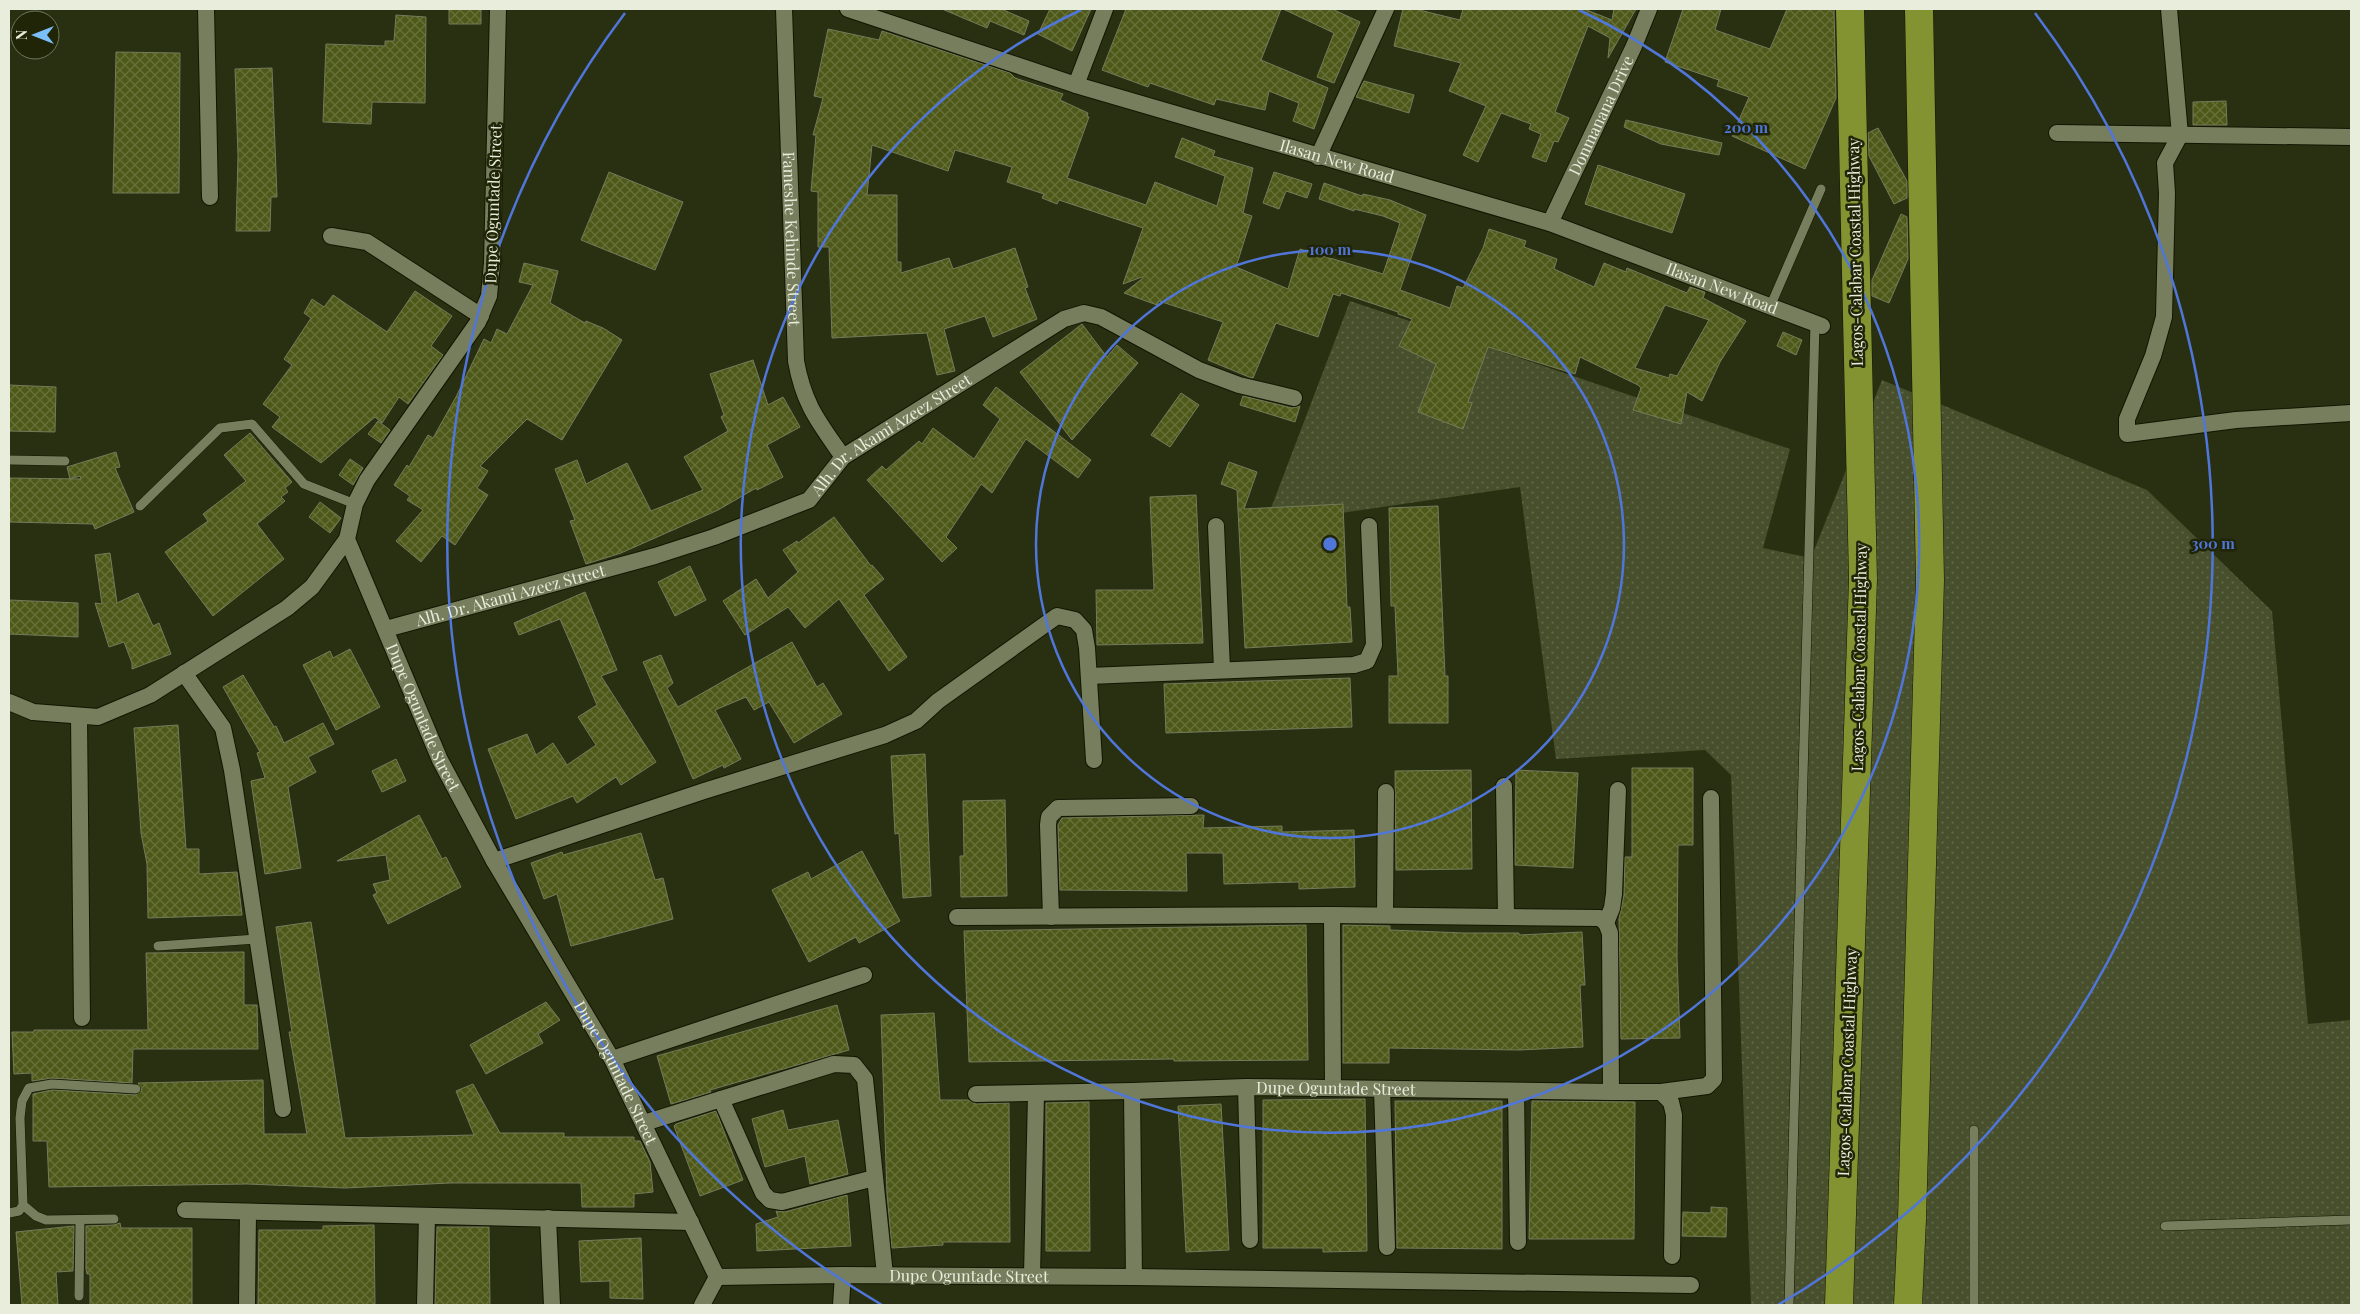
<svg xmlns="http://www.w3.org/2000/svg" width="2360" height="1314" viewBox="0 0 2360 1314" font-family="'Playfair Display',serif">
<style>
.grass{fill:url(#grass-dots)}
.building{fill:url(#building-cross-hatch);stroke:#747b5b;fill-rule:evenodd}
.lines{fill:none;stroke-linecap:round;stroke-linejoin:round}
.lane-casing{stroke:#121600;stroke-width:10}
.street-casing{stroke:#121600;stroke-width:18}
.highway-casing{stroke:#121600;stroke-width:29}
.lane{stroke:#777e5e;stroke-width:9}
.street{stroke:#777e5e;stroke-width:16}
.highway{stroke:#839332;stroke-width:28}
.ring{fill:none;stroke:#5076d9;stroke-width:2.5}
.labels{text-anchor:middle;stroke-width:5;stroke-linejoin:round;paint-order:stroke}
.street-label{font-size:16px;fill:#e9eedc;stroke:#202507}
.centre{fill:#5076d9;stroke:#202507;stroke-width:2.5}
.ring-label{font-size:15px;text-anchor:middle;font-weight:bold;fill:#5076d9;stroke:#202507;stroke-width:5;stroke-linejoin:round;paint-order:stroke}
</style>
<defs>
<pattern id="grass-dots" width="8" height="8" patternUnits="userSpaceOnUse" patternTransform="scale(1.25)"><rect width="8" height="8" fill="#484f2c"/><path d="M2 2h.1M6 6h.1" fill="none" stroke="#62694a" stroke-width="1.8" stroke-linecap="round"/></pattern>
<pattern id="building-cross-hatch" width="8" height="8" patternUnits="userSpaceOnUse" patternTransform="scale(1.25)"><rect width="8" height="8" fill="#4e5919"/><path d="M0 0l8 8M0 8l8-8" fill="none" stroke="#68713a"/></pattern>
</defs>
<rect width="100%" height="100%" fill="#292f11"/>
<!-- grass -->
<path class="grass" d="M 1350,301 L 1790,449 L 1763,548 L 1811,558 L 1882,380 L 2147,490 L 2272,611 L 2308,1024 L 2351,1020 L 2351,1305 L 1751,1305 L 1731,775 L 1705,750 L 1556,759 L 1520,487 L 1265,524 Z"/>
<!-- building -->
<path class="building" d="M 449,9 L 481,9 L 481,24 L 449,24 Z
M 942,9 L 1001,9 L 1029,21 L 1024,35 L 990,21 L 987,28 Z
M 1050,9 L 1091,9 L 1072,51 L 1038,34 Z
M 1126,9 L 1281,9 L 1261,60 L 1328,88 L 1314,129 L 1293,121 L 1299,103 L 1269,91 L 1265,110 L 1216,99 L 1214,105 L 1150,83 L 1148,87 L 1102,70 Z
M 1283,9 L 1332,9 L 1360,22 L 1334,83 L 1317,77 L 1334,33 Z
M 1403,9 L 1415,9 L 1460,20 L 1463,9 L 1584,9 L 1612,20 L 1614,9 L 1636,9 L 1608,58 L 1610,38 L 1588,26 L 1555,112 L 1569,118 L 1558,142 L 1554,141 L 1546,162 L 1532,157 L 1541,134 L 1529,129 L 1531,124 L 1501,113 L 1478,162 L 1463,155 L 1486,106 L 1449,91 L 1461,63 L 1394,46 Z
M 1683,9 L 1721,9 L 1715,30 L 1770,49 L 1787,9 L 1834,9 L 1836,98 L 1805,169 L 1732,136 L 1749,97 L 1717,86 L 1719,80 L 1665,62 Z
M 396,15 L 426,17 L 425,103 L 372,102 L 371,124 L 323,122 L 326,44 L 385,46 L 385,41 L 394,41 Z
M 828,29 L 879,40 L 882,31 L 1010,73 L 1015,78 L 1063,94 L 1060,100 L 1088,113 L 1087,116 L 1089,117 L 1067,178 L 1146,205 L 1155,182 L 1217,206 L 1225,176 L 1175,157 L 1182,138 L 1215,151 L 1213,156 L 1253,168 L 1243,213 L 1252,216 L 1236,267 L 1288,289 L 1300,249 L 1383,274 L 1400,223 L 1383,216 L 1354,209 L 1354,211 L 1319,199 L 1324,183 L 1362,196 L 1363,194 L 1390,200 L 1426,215 L 1400,290 L 1450,308 L 1457,286 L 1463,288 L 1483,248 L 1489,229 L 1526,241 L 1524,247 L 1557,259 L 1554,269 L 1594,287 L 1604,263 L 1626,272 L 1627,268 L 1687,293 L 1690,287 L 1705,292 L 1703,298 L 1746,321 L 1720,362 L 1702,401 L 1687,392 L 1681,424 L 1633,410 L 1641,388 L 1638,385 L 1580,357 L 1575,374 L 1488,347 L 1468,402 L 1472,403 L 1463,429 L 1418,412 L 1436,364 L 1399,346 L 1412,319 L 1398,314 L 1398,312 L 1341,293 L 1340,296 L 1333,294 L 1318,337 L 1276,323 L 1253,378 L 1249,377 L 1208,360 L 1223,322 L 1159,301 L 1157,305 L 1124,293 L 1143,278 L 1142,277 L 1123,284 L 1143,228 L 1059,200 L 1057,204 L 1042,198 L 1044,194 L 1007,182 L 1012,167 L 955,150 L 948,171 L 872,145 L 867,195 L 897,195 L 897,262 L 901,262 L 901,273 L 949,258 L 953,269 L 1015,248 L 1028,287 L 1025,288 L 1037,319 L 993,337 L 985,316 L 944,329 L 955,371 L 937,375 L 927,333 L 832,338 L 829,247 L 818,247 L 818,192 L 811,191 L 816,135 L 813,135 L 823,98 L 814,96 ZM 1665,305 L 1709,320 L 1677,376 L 1670,374 L 1669,378 L 1635,368 Z
M 116,52 L 180,53 L 179,193 L 113,193 Z
M 272,68 L 277,197 L 271,197 L 270,231 L 236,231 L 238,156 L 235,69 Z
M 1364,81 L 1414,95 L 1409,113 L 1356,97 Z
M 2226,101 L 2227,125 L 2193,125 L 2193,102 Z
M 1626,120 L 1722,143 L 1719,155 L 1661,144 L 1624,127 Z
M 1878,128 L 1907,181 L 1907,198 L 1894,204 L 1869,156 L 1868,133 Z
M 1598,165 L 1685,194 L 1672,233 L 1585,204 Z
M 609,172 L 683,202 L 655,270 L 581,240 Z
M 1274,172 L 1312,184 L 1307,198 L 1286,191 L 1279,209 L 1263,203 Z
M 1901,214 L 1907,217 L 1908,259 L 1889,303 L 1872,296 L 1872,280 Z
M 524,263 L 558,271 L 550,303 L 585,323 L 586,321 L 603,328 L 622,340 L 562,440 L 527,419 L 480,466 L 488,471 L 477,488 L 488,495 L 455,545 L 442,536 L 421,562 L 396,541 L 423,510 L 407,500 L 410,496 L 394,485 L 407,465 L 409,467 L 428,435 L 433,438 L 456,397 L 484,339 L 491,343 L 497,329 L 507,334 L 533,285 L 519,282 Z
M 415,291 L 452,316 L 431,346 L 443,355 L 408,404 L 399,397 L 382,423 L 375,417 L 321,463 L 272,427 L 280,417 L 263,404 L 292,365 L 284,359 L 311,318 L 304,313 L 312,299 L 324,307 L 333,295 L 387,332 Z
M 1082,324 L 1107,357 L 1117,345 L 1138,363 L 1072,440 L 1020,372 Z
M 1783,332 L 1802,340 L 1796,355 L 1777,346 Z
M 753,360 L 768,405 L 783,397 L 800,427 L 767,445 L 783,477 L 757,490 L 756,488 L 718,510 L 621,553 L 586,564 L 570,521 L 575,520 L 555,469 L 577,460 L 586,484 L 627,463 L 651,511 L 703,490 L 684,457 L 728,431 L 721,417 L 724,415 L 710,374 Z
M 9,385 L 56,387 L 55,432 L 9,431 Z
M 996,387 L 1091,460 L 1078,478 L 1026,439 L 992,493 L 981,484 L 946,537 L 957,548 L 942,562 L 867,480 L 882,466 L 886,470 L 919,441 L 922,444 L 933,428 L 974,459 L 1000,419 L 983,405 Z
M 1181,393 L 1199,405 L 1170,447 L 1151,435 Z
M 1243,396 L 1292,408 L 1300,406 L 1295,422 L 1240,405 Z
M 378,421 L 390,430 L 381,443 L 368,434 Z
M 250,433 L 292,482 L 285,488 L 288,492 L 281,497 L 285,501 L 257,524 L 284,559 L 213,616 L 165,552 L 208,521 L 203,514 L 246,481 L 224,455 Z
M 116,452 L 120,467 L 115,468 L 134,512 L 95,529 L 93,524 L 9,522 L 9,478 L 81,479 L 80,476 L 70,479 L 67,467 Z
M 350,459 L 363,468 L 353,485 L 339,475 Z
M 1229,462 L 1257,472 L 1244,509 L 1343,504 L 1347,607 L 1350,607 L 1352,642 L 1245,648 L 1237,490 L 1221,484 Z
M 1196,495 L 1203,643 L 1097,645 L 1096,590 L 1154,590 L 1150,497 Z
M 320,502 L 341,518 L 330,533 L 309,517 Z
M 1438,506 L 1445,676 L 1448,676 L 1448,723 L 1389,723 L 1389,676 L 1398,676 L 1395,606 L 1391,606 L 1389,508 Z
M 834,517 L 871,566 L 872,565 L 884,579 L 864,595 L 907,657 L 889,671 L 839,599 L 805,628 L 788,607 L 745,635 L 723,601 L 756,579 L 768,598 L 798,572 L 783,550 L 797,541 L 798,543 Z
M 110,553 L 117,603 L 138,593 L 153,626 L 159,623 L 171,654 L 132,669 L 132,663 L 124,642 L 109,647 L 95,603 L 102,604 L 95,555 Z
M 690,566 L 706,600 L 675,616 L 658,582 Z
M 585,592 L 617,670 L 601,676 L 656,762 L 621,785 L 616,777 L 577,803 L 573,796 L 516,819 L 488,749 L 527,734 L 536,755 L 553,743 L 567,765 L 596,745 L 578,717 L 597,705 L 560,619 L 519,635 L 514,623 Z
M 9,600 L 78,603 L 78,637 L 9,634 Z
M 792,642 L 817,687 L 823,683 L 842,714 L 794,743 L 769,702 L 754,710 L 746,697 L 715,710 L 741,759 L 724,768 L 723,765 L 693,779 L 643,662 L 661,655 L 673,683 L 667,688 L 678,707 Z
M 350,649 L 380,707 L 336,730 L 303,665 L 330,651 L 333,658 Z
M 243,675 L 274,727 L 276,726 L 284,743 L 323,723 L 334,744 L 308,757 L 316,772 L 288,787 L 301,868 L 265,874 L 251,781 L 265,778 L 257,753 L 260,752 L 223,687 Z
M 1350,678 L 1352,727 L 1166,733 L 1164,684 Z
M 178,725 L 186,849 L 199,849 L 199,874 L 237,872 L 242,915 L 148,918 L 147,864 L 141,833 L 134,728 Z
M 925,754 L 931,896 L 903,898 L 899,833 L 895,834 L 891,756 Z
M 396,759 L 406,781 L 382,792 L 372,771 Z
M 1632,768 L 1693,768 L 1693,845 L 1678,845 L 1677,957 L 1680,1038 L 1621,1039 L 1619,919 L 1624,895 L 1625,857 L 1632,857 Z
M 1471,770 L 1472,869 L 1396,870 L 1395,771 Z
M 1516,770 L 1578,773 L 1573,868 L 1515,865 Z
M 1005,800 L 1007,896 L 961,897 L 960,856 L 964,856 L 963,801 Z
M 419,815 L 442,859 L 446,857 L 461,887 L 388,924 L 373,895 L 377,893 L 373,884 L 390,880 L 386,855 L 337,861 Z
M 1204,815 L 1203,828 L 1282,826 L 1282,832 L 1354,830 L 1355,887 L 1299,889 L 1299,882 L 1224,884 L 1223,853 L 1186,853 L 1187,891 L 1060,890 L 1058,825 L 1062,818 Z
M 641,833 L 655,880 L 663,878 L 673,919 L 571,946 L 557,894 L 544,899 L 531,863 L 562,852 L 563,855 Z
M 862,851 L 900,921 L 859,943 L 856,937 L 809,962 L 772,890 L 808,872 L 811,879 Z
M 311,922 L 345,1138 L 474,1135 L 456,1091 L 473,1084 L 500,1133 L 564,1133 L 564,1137 L 634,1137 L 634,1141 L 640,1141 L 650,1162 L 653,1192 L 634,1194 L 634,1207 L 582,1207 L 581,1183 L 450,1183 L 345,1188 L 247,1184 L 49,1187 L 47,1141 L 33,1141 L 33,1094 L 52,1090 L 136,1095 L 142,1090 L 138,1083 L 263,1080 L 264,1134 L 307,1134 L 289,1032 L 292,1032 L 276,927 Z
M 1306,925 L 1308,1060 L 1174,1061 L 1174,1059 L 969,1062 L 964,931 Z
M 1343,925 L 1390,926 L 1390,930 L 1464,933 L 1519,933 L 1519,935 L 1582,932 L 1585,985 L 1580,985 L 1583,1047 L 1519,1050 L 1389,1048 L 1389,1063 L 1343,1063 Z
M 244,952 L 244,1005 L 257,1005 L 258,1049 L 133,1049 L 132,1083 L 52,1078 L 32,1081 L 32,1073 L 14,1074 L 12,1032 L 34,1032 L 34,1030 L 148,1030 L 146,953 Z
M 546,1002 L 560,1020 L 538,1034 L 543,1043 L 486,1074 L 470,1045 Z
M 837,1005 L 849,1050 L 710,1090 L 711,1092 L 671,1104 L 657,1056 Z
M 934,1013 L 940,1100 L 968,1100 L 976,1104 L 1009,1103 L 1010,1242 L 943,1242 L 943,1245 L 892,1248 L 887,1194 L 881,1015 Z
M 1365,1099 L 1367,1251 L 1323,1252 L 1323,1248 L 1263,1248 L 1263,1100 Z
M 1395,1101 L 1502,1101 L 1502,1249 L 1397,1248 Z
M 1532,1101 L 1635,1102 L 1634,1239 L 1529,1239 Z
M 1089,1102 L 1090,1251 L 1046,1251 L 1046,1103 Z
M 1221,1104 L 1229,1250 L 1186,1252 L 1178,1106 Z
M 783,1110 L 788,1130 L 838,1120 L 848,1174 L 810,1184 L 805,1156 L 765,1167 L 752,1119 Z
M 716,1111 L 743,1180 L 700,1196 L 674,1126 L 676,1124 Z
M 847,1195 L 851,1246 L 757,1251 L 756,1224 L 778,1217 L 776,1211 L 785,1212 Z
M 1711,1207 L 1727,1208 L 1726,1237 L 1682,1236 L 1683,1212 L 1711,1213 Z
M 120,1223 L 121,1228 L 192,1228 L 192,1305 L 90,1305 L 90,1274 L 87,1274 L 86,1269 L 86,1226 L 114,1225 Z
M 374,1225 L 375,1305 L 258,1305 L 259,1230 L 323,1230 L 323,1226 Z
M 74,1226 L 73,1271 L 56,1272 L 58,1305 L 22,1305 L 16,1232 Z
M 437,1227 L 489,1227 L 490,1305 L 435,1305 Z
M 641,1238 L 643,1299 L 610,1298 L 610,1281 L 581,1282 L 579,1241 Z"/>
<g class="lines">
<!-- lane casing -->
<g class="lane-casing">
<path id="lane" d="M 1770,307 L 1821,189
M 9,460 L 65,461
M 140,506 L 220,428 L 252,424 L 304,484 L 355,504
M 158,946 L 257,939
M 1974,1130 L 1974,1305
M 23,1205 L 36,1216 L 46,1220 L 114,1219
M 9,1213 L 19,1211 L 23,1205 L 20,1118 L 22,1101 L 29,1088 L 52,1084 L 136,1089
M 2165,1226 L 2351,1220
M 79,1296 L 80,1221
M 1789,1305 L 1815,323"/>
</g>
<!-- street casing -->
<g class="street-casing">
<g id="street">
<path d="M 206,9 L 210,197"/>
<path id="s1" d="M 498,9 L 492,263 L 489,296 L 478,322 L 367,480 L 355,504 L 347,539 L 440,760 L 494,861 L 612,1059 L 717,1277 L 843,1275 L 1134,1277 L 1132,1091 L 1246,1087 L 1611,1092 L 1610,933 L 1606,923 L 1600,918 L 1332,915 L 957,917"/>
<path id="s2" d="M 784,9 L 796,361 C 804,405 818,421 843,457"/>
<path id="s3" d="M 848,9 L 1076,85 L 1550,223 L 1822,326"/>
<path d="M 2169,9 L 2180,135 L 2165,163 L 2167,193 L 2164,317 L 2153,356 L 2127,419 L 2127,434 L 2236,420 L 2351,413"/>
<path d="M 1076,85 L 1105,9"/>
<path d="M 2057,133 L 2351,137"/>
<path d="M 1318,157 L 1386,9"/>
<path id="s4" d="M 1550,223 L 1634,46 L 1649,9"/>
<path d="M 331,236 L 367,242 L 481,316"/>
<path d="M 1216,526 L 1222,670"/>
<path id="s5" d="M 386,629 L 655,556 L 714,537 L 809,500 L 843,457 L 1064,319 L 1084,313 L 1101,317 L 1199,370 L 1239,385 L 1294,398"/>
<path d="M 184,673 L 223,728 L 232,770 L 283,1109"/>
<path d="M 1089,676 L 1354,665 L 1367,661 L 1374,645 L 1369,526"/>
<path d="M 9,702 L 33,712 L 98,717 L 150,695 L 287,608 L 312,587 L 347,539"/>
<path d="M 79,716 L 82,1018"/>
<path d="M 1504,786 L 1506,916"/>
<path d="M 494,861 L 704,791 L 885,735 L 916,721 L 938,701 L 1057,616 L 1075,620 L 1084,630 L 1087,648 L 1094,760"/>
<path d="M 1332,915 L 1333,1088"/>
<path d="M 1385,915 L 1386,792"/>
<path d="M 1051,917 L 1048,825 L 1049,817 L 1058,808 L 1191,806"/>
<path d="M 1606,923 L 1612,908 L 1614,894 L 1618,790"/>
<path d="M 612,1059 L 864,975"/>
<path d="M 1246,1087 L 1250,1240"/>
<path d="M 1382,1089 L 1387,1247"/>
<path d="M 1516,1091 L 1518,1242"/>
<path d="M 1611,1092 L 1661,1092 L 1671,1102 L 1674,1115 L 1672,1256"/>
<path d="M 1661,1092 L 1707,1086 L 1714,1079 L 1711,798"/>
<path d="M 976,1094 L 1132,1091"/>
<path d="M 721,1099 L 763,1193 L 770,1200 L 782,1202 L 874,1178"/>
<path d="M 644,1123 L 834,1064 L 854,1065 L 865,1079 L 885,1275"/>
<path d="M 185,1210 L 691,1222"/>
<path d="M 548,1218 L 552,1305"/>
<path d="M 1032,1276 L 1036,1094"/>
<path d="M 1134,1277 L 1691,1285"/>
<path d="M 247,1305 L 248,1212"/>
<path d="M 425,1305 L 427,1216"/>
<path d="M 702,1305 L 717,1277"/>
<path d="M 841,1305 L 843,1275"/>
</g>
</g>
<!-- highway casing -->
<g class="highway-casing">
<path id="highway" d="M 1839,1305 L 1863,579 L 1850,9
M 1908,1305 L 1912,1219 L 1930,580 L 1919,9"/>
</g>
<!-- lane -->
<use href="#lane" class="lane"/>
<!-- street -->
<use href="#street" class="street"/>
<!-- highway -->
<use href="#highway" class="highway"/>
</g>
<!-- distance rings -->
<g class="ring">
<circle cx="1330" cy="544" r="294"/>
<path d="M1579 10A589 589 0 1 1 1081 10"/>
<path d="M882 1305A883 883 0 0 1 625 13M2035 13A883 883 0 0 1 1778 1305"/>
</g>
<g class="labels">
<!-- street labels -->
<g class="street-label">
<text dy="6" stroke="none"><textPath href="#s4" startOffset="119">Donmanana Drive</textPath></text>
<text dy="6" stroke="none"><textPath href="#s3" startOffset="512">Ilasan New Road</textPath></text>
<text transform="translate(493 204) rotate(-88)" y="6">Dupe Oguntade Street</text>
<text dy="6" stroke="none"><textPath href="#s2" startOffset="230">Fameshe Kehinde Street</textPath></text>
<text transform="translate(1855 252) rotate(-91)" y="6">Lagos-Calabar Coastal Highway</text>
<text dy="6" stroke="none"><textPath href="#s3" startOffset="918">Ilasan New Road</textPath></text>
<text dy="6" stroke="none"><textPath href="#s5" startOffset="549">Alh. Dr. Akami Azeez Street</textPath></text>
<text dy="6" stroke="none"><textPath href="#s5" startOffset="129">Alh. Dr. Akami Azeez Street</textPath></text>
<text transform="translate(1859 657) rotate(-89)" y="6">Lagos-Calabar Coastal Highway</text>
<text dy="6" stroke="none"><textPath href="#s1" startOffset="765">Dupe Oguntade Street</textPath></text>
<text transform="translate(1847 1062) rotate(-88)" y="6">Lagos-Calabar Coastal Highway</text>
<text dy="6" stroke="none"><textPath href="#s1" startOffset="1170">Dupe Oguntade Street</textPath></text>
<text dy="6" stroke="none"><textPath href="#s1" startOffset="2205">Dupe Oguntade Street</textPath></text>
<text dy="6" stroke="none"><textPath href="#s1" startOffset="1650">Dupe Oguntade Street</textPath></text>
</g>
</g>
<circle cx="1330" cy="544" r="8" class="centre"/>
<g class="ring-label">
<text x="1746" y="133">200 m</text>
<text x="1330" y="255">100 m</text>
<text x="2213" y="549">300 m</text>
</g>
<!-- border -->
<rect width="2360" height="1314" fill="none" stroke="#e9eedc" stroke-width="20"/>
<!-- north arrow -->
<g transform="translate(35 35) rotate(270)"><circle r="24" fill="#202507" stroke="#70755c"/>
<path d="M0-4L9 19L0 12L-9 19Z" fill="#7abff8"/>
<text y="-8" font-size="14" font-weight="bold" text-anchor="middle" fill="#e9eedc">N</text>
</g>
</svg>
